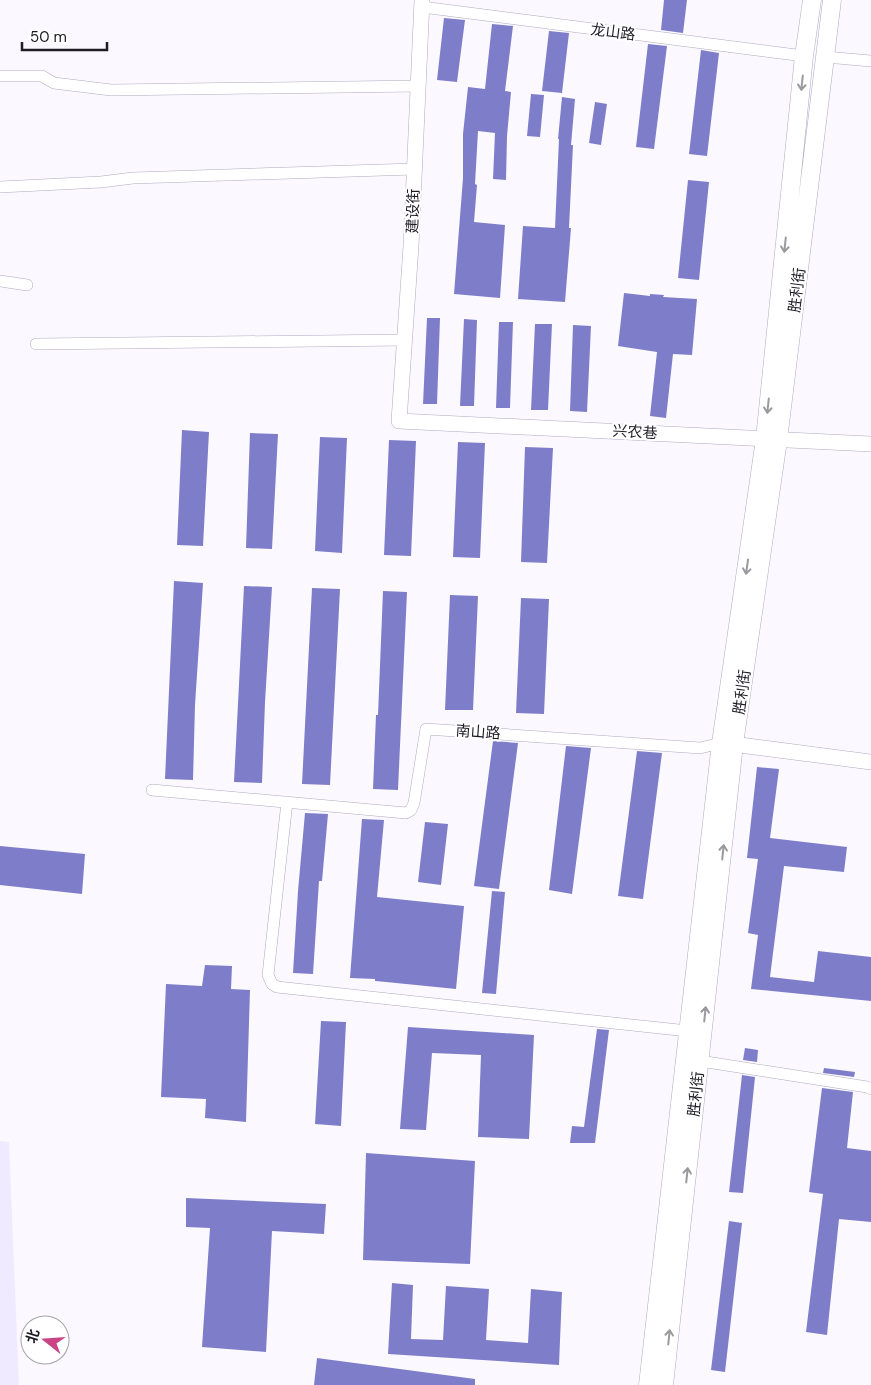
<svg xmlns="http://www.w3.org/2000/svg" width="871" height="1385" viewBox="0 0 871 1385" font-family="'DM Sans','Noto Sans SC',sans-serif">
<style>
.built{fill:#efeaff}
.building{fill:#7e7dc9}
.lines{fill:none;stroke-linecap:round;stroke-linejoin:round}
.street-casing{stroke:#b0a9c3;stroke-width:12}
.secondary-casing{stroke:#b0a9c3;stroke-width:16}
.primary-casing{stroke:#b0a9c3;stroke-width:19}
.street{stroke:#fff;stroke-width:11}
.secondary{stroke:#fff;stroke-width:15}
.primary{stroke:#fff;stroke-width:18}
.oneway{stroke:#9a999d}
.labels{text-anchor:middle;stroke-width:4;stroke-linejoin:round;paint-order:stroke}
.street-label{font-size:15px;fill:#1f1c26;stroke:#fff}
</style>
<rect width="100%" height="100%" fill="#fbf9ff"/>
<!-- built -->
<path class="built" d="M 0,1141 L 9,1142 L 19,1385 L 0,1385 Z"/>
<!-- building -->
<path class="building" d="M 664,0 L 687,0 L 683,33 L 661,30 Z
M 444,18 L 465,20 L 457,82 L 437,80 Z
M 492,24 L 513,26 L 505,91 L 511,92 L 507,136 L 506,180 L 493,179 L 495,133 L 478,131 L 475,184 L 477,185 L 474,222 L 505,225 L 500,298 L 454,294 L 463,178 L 463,134 L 468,87 L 485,89 Z
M 549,31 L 569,33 L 562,93 L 542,91 Z
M 648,44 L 667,46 L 654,149 L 636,147 Z
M 701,50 L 719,53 L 707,156 L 689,154 Z
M 531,94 L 544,95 L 540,137 L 527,136 Z
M 562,97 L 575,99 L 571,145 L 573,145 L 569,228 L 571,228 L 565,302 L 518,299 L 523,226 L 555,228 L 559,139 L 558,139 Z
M 595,102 L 607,104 L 601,145 L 589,143 Z
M 688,180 L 709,182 L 699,280 L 678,278 Z
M 624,293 L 650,296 L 650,294 L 664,295 L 663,297 L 697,299 L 692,355 L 673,354 L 666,418 L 650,416 L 657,352 L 618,346 Z
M 427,318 L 440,318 L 437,404 L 423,404 Z
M 464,319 L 477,320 L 474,406 L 460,406 Z
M 499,322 L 513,322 L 510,408 L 496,408 Z
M 535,324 L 552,324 L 548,410 L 531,410 Z
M 573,325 L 591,326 L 587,412 L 570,411 Z
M 182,430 L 209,432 L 203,546 L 177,545 Z
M 250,433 L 278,434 L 272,549 L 246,548 Z
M 320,437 L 347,438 L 342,553 L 315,551 Z
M 389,440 L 416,441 L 411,556 L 384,555 Z
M 458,442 L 485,443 L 480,558 L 453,557 Z
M 525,447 L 553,448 L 547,563 L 521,562 Z
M 174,581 L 203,583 L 195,705 L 193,780 L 165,779 Z
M 244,586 L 272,587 L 265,702 L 262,783 L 234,782 Z
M 312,588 L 340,589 L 330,785 L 302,784 Z
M 383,591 L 407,592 L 398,790 L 373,789 L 376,715 L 378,715 Z
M 450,595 L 478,596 L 473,710 L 445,710 Z
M 521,598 L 549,599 L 544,714 L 516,713 Z
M 493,741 L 518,743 L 499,889 L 474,886 Z
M 566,746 L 591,748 L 572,894 L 549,890 Z
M 637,751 L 662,753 L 643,899 L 618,896 Z
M 757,767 L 779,769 L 770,838 L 847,847 L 844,872 L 784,866 L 770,977 L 814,982 L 818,951 L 871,957 L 871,1001 L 751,989 L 758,935 L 748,933 L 758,859 L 747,858 Z
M 305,813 L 328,814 L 322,881 L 319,881 L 313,974 L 293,973 L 298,891 Z
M 362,819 L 384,820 L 377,897 L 464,906 L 456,989 L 386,982 L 375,981 L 375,979 L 350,978 Z
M 425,822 L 448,824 L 441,885 L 418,882 Z
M 0,846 L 85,854 L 82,894 L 0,885 Z
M 492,891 L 505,892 L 496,994 L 482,993 Z
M 205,965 L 232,966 L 231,989 L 250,990 L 246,1122 L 205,1118 L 206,1099 L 161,1097 L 166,984 L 202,986 Z
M 321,1021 L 346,1022 L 341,1126 L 315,1124 Z
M 408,1027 L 534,1035 L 529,1139 L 478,1137 L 481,1055 L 432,1053 L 426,1130 L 400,1129 Z
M 597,1029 L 609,1030 L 595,1143 L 570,1143 L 572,1126 L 584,1127 Z
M 745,1048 L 758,1050 L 757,1062 L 743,1060 Z
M 824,1068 L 855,1072 L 854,1077 L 823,1073 Z
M 742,1075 L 755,1077 L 743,1193 L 729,1192 Z
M 822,1088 L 853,1092 L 847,1148 L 871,1151 L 871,1222 L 839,1219 L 827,1335 L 806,1332 L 823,1194 L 809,1192 Z
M 366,1153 L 475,1161 L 470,1264 L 363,1260 Z
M 186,1198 L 326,1204 L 324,1234 L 272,1231 L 266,1352 L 202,1347 L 210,1228 L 186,1227 Z
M 729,1221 L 742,1223 L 725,1372 L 711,1370 Z
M 392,1283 L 413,1285 L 411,1339 L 443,1340 L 446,1286 L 489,1289 L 486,1340 L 528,1343 L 531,1289 L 562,1292 L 559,1365 L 388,1354 Z
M 317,1358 L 475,1379 L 475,1385 L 314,1385 Z"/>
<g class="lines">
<!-- street casing -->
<g class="street-casing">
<path id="street" d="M 422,7 L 804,56
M 826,57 L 871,61
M 0,76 L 42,76 L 54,83 L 111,90 L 418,86
M 0,187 L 101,182 L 133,178 L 414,169
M 0,281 L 27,285
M 36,344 L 405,340
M 152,790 L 406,813 L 411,810 L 414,803 L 426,729 L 700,748 L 721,743
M 287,802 L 268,975 L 272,984 L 277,987 L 688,1031
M 700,1061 L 867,1087 L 871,1089"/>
</g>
<!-- secondary casing -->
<g class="secondary-casing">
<path id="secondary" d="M 422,0 L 411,246 L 399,421 L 871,444
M 724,743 L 871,762"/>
</g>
<!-- primary casing -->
<g class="primary-casing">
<path id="primary" d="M 648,1385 L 721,743 L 765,439 L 804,56 L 812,0
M 664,1385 L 734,744 L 778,440 L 832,0"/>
</g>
<!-- street -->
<use href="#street" class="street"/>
<!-- secondary -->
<use href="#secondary" class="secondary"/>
<!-- primary -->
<use href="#primary" class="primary"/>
</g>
<!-- one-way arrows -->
<defs><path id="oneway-shaft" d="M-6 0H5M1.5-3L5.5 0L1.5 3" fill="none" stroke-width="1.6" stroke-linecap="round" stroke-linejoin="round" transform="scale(1.25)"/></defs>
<g class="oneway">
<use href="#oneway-shaft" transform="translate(802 83) rotate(96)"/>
<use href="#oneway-shaft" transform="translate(785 245) rotate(96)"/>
<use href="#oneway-shaft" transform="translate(768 406) rotate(96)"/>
<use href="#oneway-shaft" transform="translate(747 567) rotate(98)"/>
<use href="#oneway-shaft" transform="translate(723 852) rotate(-84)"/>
<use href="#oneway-shaft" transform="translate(705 1014) rotate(-84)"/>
<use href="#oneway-shaft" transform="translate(687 1175) rotate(-84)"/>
<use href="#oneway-shaft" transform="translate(669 1337) rotate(-84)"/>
</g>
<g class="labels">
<!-- street labels -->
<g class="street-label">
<text transform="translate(613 32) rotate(7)" y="5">龙山路</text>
<text transform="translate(413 211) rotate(-88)" y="5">建设街</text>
<text transform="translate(797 290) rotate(-83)" y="5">胜利街</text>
<text transform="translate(635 432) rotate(3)" y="5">兴农巷</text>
<text transform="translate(742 692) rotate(-82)" y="5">胜利街</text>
<text transform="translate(478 732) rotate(4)" y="5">南山路</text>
<text transform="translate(696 1094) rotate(-84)" y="5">胜利街</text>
</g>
</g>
<!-- north arrow -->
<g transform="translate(45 1340) rotate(287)"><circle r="24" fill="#ffffff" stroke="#a5a4a8"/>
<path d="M0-4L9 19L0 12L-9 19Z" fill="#ca4384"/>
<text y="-8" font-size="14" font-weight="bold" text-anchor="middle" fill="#1f1c26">北</text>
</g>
<!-- scale -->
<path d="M22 42v8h85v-8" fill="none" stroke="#1f1c26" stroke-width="2.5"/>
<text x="30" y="42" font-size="15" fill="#1f1c26" stroke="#ffffff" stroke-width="4" paint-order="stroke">50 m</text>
</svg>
